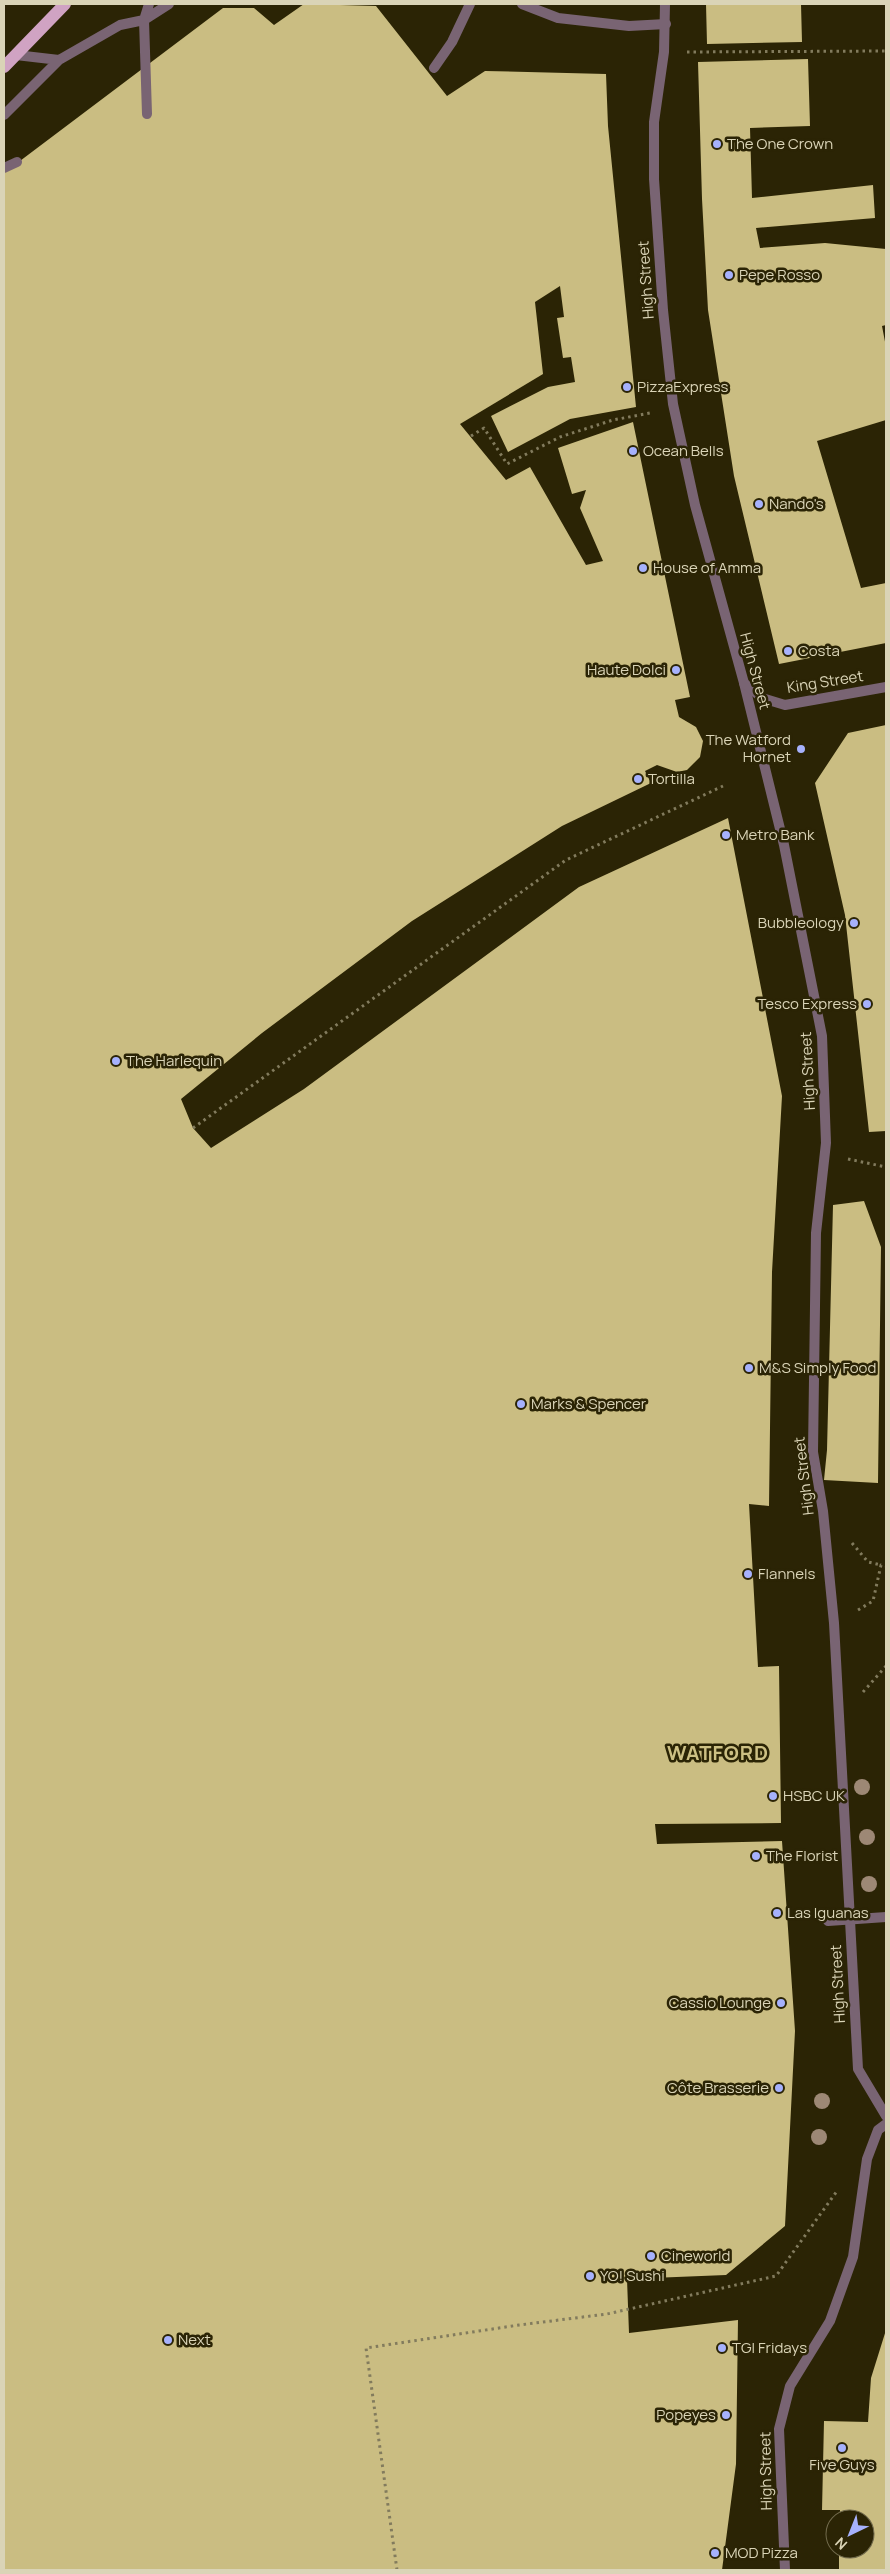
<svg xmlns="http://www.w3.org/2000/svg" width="890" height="2574" viewBox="0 0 890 2574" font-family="Manrope,sans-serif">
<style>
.building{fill:#cabd82}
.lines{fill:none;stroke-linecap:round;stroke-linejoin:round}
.path{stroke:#827b5d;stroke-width:3;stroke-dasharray:2.5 4;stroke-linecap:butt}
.lane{stroke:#796473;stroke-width:10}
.street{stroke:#796473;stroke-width:10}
.primary{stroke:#d0a3c3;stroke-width:12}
.tree{fill:#9d8875}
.poi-dot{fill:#a6b1fc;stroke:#2b2405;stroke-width:2}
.labels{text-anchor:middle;stroke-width:5;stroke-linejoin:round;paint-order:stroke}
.poi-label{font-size:15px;fill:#dad4b7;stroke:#2b2405;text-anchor:start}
.street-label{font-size:15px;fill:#dad4b7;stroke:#2b2405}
.district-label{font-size:20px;font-weight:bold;letter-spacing:1px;fill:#cdc084;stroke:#2b2405}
</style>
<rect width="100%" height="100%" fill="#2b2405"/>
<!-- building -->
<path class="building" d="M 304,4 L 376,6 L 447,96 L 485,71 L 606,74 L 608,126 L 636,407 L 570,419 L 508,452 L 491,416 L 548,387 L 575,382 L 571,357 L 563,358 L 557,318 L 564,317 L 560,286 L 535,302 L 543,374 L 460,424 L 506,480 L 530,467 L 586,565 L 603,561 L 580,508 L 586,490 L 572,494 L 558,448 L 633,422 L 690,697 L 675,700 L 679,717 L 696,727 L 703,741 L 700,757 L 687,770 L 677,772 L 657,765 L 645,771 L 651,783 L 562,826 L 412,921 L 262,1033 L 181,1099 L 193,1128 L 211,1148 L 304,1089 L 579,887 L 728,818 L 782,1096 L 772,1272 L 769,1506 L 749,1504 L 758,1667 L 779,1666 L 781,1823 L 655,1824 L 657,1844 L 782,1841 L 795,2031 L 785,2226 L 726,2275 L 627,2279 L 629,2333 L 738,2320 L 736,2464 L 722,2570 L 4,2570 L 4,173 L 223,8 L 254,8 L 274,25 Z
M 706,4 L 801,4 L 802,42 L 707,44 Z
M 808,59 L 810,126 L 750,128 L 752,198 L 873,185 L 875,218 L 756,228 L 760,248 L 825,243 L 886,249 L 886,325 L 882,326 L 886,347 L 886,420 L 817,441 L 861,588 L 886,583 L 886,643 L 779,664 L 734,476 L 708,310 L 702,199 L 698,62 Z
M 886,725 L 886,1131 L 869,1132 L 845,915 L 815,783 L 848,733 Z
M 864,1201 L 881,1247 L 878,1483 L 824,1480 L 827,1450 L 833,1205 Z
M 886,2330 L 886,2570 L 839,2570 L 839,2549 L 865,2549 L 865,2519 L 840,2519 L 840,2510 L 822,2510 L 824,2421 L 868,2422 L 871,2378 Z"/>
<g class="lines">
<!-- path -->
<path class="path" d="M 687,52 L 886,51
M 471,436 L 484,428 L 507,464 L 560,437 L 613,420 L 650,413
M 193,1128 L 566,860 L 723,786
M 848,1159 L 886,1167
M 852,1543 L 868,1562 L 881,1565
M 858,1610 L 873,1601 L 881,1565 L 886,1566
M 863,1692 L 886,1666
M 397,2570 L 366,2348 L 519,2325 L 607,2314 L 776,2276 L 837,2191"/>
<!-- lane -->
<path class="lane" d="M 522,4 L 558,18 L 629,26 L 666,24
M 16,55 L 59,60
M 434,68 L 452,42 L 470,4
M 147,114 L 144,20 L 149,4
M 4,115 L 59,60 L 120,25 L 144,20 L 169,4
M 4,168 L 17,162
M 744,683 L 784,845 L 822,1036 L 826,1143 L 816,1233 L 813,1452 L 823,1511 L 834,1623 L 858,2069 L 886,2116
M 785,2570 L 779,2429 L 790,2386 L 830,2321 L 853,2257 L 867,2159 L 878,2130 L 886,2124"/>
<!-- street -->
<path class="street" d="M 665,4 L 664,52 L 654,122 L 654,179 L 663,310 L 673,404 L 695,505 L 744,683 L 762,698 L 785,705 L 886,687
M 828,1921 L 886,1917"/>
<!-- primary -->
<path class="primary" d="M 4,67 L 65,4"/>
</g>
<!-- trees -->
<g class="tree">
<circle cx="862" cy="1787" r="8"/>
<circle cx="867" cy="1837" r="8"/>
<circle cx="869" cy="1884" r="8"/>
<circle cx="822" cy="2101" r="8"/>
<circle cx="819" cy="2137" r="8"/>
</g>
<!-- markers -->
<g class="poi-dot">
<circle cx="717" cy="144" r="5"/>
<circle cx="729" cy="275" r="5"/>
<circle cx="627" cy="387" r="5"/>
<circle cx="633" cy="451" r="5"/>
<circle cx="759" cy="504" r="5"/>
<circle cx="643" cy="568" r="5"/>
<circle cx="788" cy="651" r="5"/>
<circle cx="676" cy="670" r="5"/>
<circle cx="801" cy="749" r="5"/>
<circle cx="638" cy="779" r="5"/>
<circle cx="726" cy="835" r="5"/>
<circle cx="854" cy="923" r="5"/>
<circle cx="867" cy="1004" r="5"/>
<circle cx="116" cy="1061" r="5"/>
<circle cx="749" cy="1368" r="5"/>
<circle cx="521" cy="1404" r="5"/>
<circle cx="748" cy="1574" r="5"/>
<circle cx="773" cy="1796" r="5"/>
<circle cx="756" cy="1856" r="5"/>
<circle cx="777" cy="1913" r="5"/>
<circle cx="781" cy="2003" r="5"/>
<circle cx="779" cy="2088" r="5"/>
<circle cx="651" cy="2256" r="5"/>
<circle cx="590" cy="2276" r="5"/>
<circle cx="168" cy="2340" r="5"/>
<circle cx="722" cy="2348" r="5"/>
<circle cx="726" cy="2415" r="5"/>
<circle cx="842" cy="2448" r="5"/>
<circle cx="715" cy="2553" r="5"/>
</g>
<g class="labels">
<!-- poi labels -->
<g class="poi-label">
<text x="727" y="149">The One Crown</text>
<text x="739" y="280">Pepe Rosso</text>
<text x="637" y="392">PizzaExpress</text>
<text x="643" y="456">Ocean Bells</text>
<text x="769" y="509">Nando's</text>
<text x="653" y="573">House of Amma</text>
<text x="798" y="656">Costa</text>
<text x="666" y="675" text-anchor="end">Haute Dolci</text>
<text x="791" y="745" text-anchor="end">The Watford<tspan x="791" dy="17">Hornet</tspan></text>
<text x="648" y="784">Tortilla</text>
<text x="736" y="840">Metro Bank</text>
<text x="844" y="928" text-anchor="end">Bubbleology</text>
<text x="857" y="1009" text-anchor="end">Tesco Express</text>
<text x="126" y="1066">The Harlequin</text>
<text x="759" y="1373">M&amp;S Simply Food</text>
<text x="531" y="1409">Marks &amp; Spencer</text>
<text x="758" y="1579">Flannels</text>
<text x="783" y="1801">HSBC UK</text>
<text x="766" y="1861">The Florist</text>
<text x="787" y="1918">Las Iguanas</text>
<text x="771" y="2008" text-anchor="end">Cassio Lounge</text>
<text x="769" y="2093" text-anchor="end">Côte Brasserie</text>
<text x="661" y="2261">Cineworld</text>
<text x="600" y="2281">YO! Sushi</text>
<text x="178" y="2345">Next</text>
<text x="732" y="2353">TGI Fridays</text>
<text x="716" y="2420" text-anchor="end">Popeyes</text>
<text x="842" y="2470" text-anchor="middle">Five Guys</text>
<text x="725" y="2558">MOD Pizza</text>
</g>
<!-- street labels -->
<g class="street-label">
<text transform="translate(646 280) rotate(-94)" y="5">High Street</text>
<text transform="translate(755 671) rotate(75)" y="5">High Street</text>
<text transform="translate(825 682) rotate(-9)" y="5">King Street</text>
<text transform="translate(808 1071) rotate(-93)" y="5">High Street</text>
<text transform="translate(804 1476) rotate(-97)" y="5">High Street</text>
<text transform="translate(838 1984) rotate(-93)" y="5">High Street</text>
<text transform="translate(766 2471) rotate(-91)" y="5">High Street</text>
</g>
<!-- district labels -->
<g class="district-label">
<text x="718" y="1760">WATFORD</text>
</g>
</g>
<!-- border -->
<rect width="890" height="2574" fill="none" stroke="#dad4b7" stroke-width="10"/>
<!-- north arrow -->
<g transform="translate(850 2534) rotate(223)"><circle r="24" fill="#2b2405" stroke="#716a4c"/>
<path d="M0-4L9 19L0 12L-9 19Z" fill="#a6b1fc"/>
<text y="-8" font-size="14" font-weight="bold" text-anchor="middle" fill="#dad4b7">N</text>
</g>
</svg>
